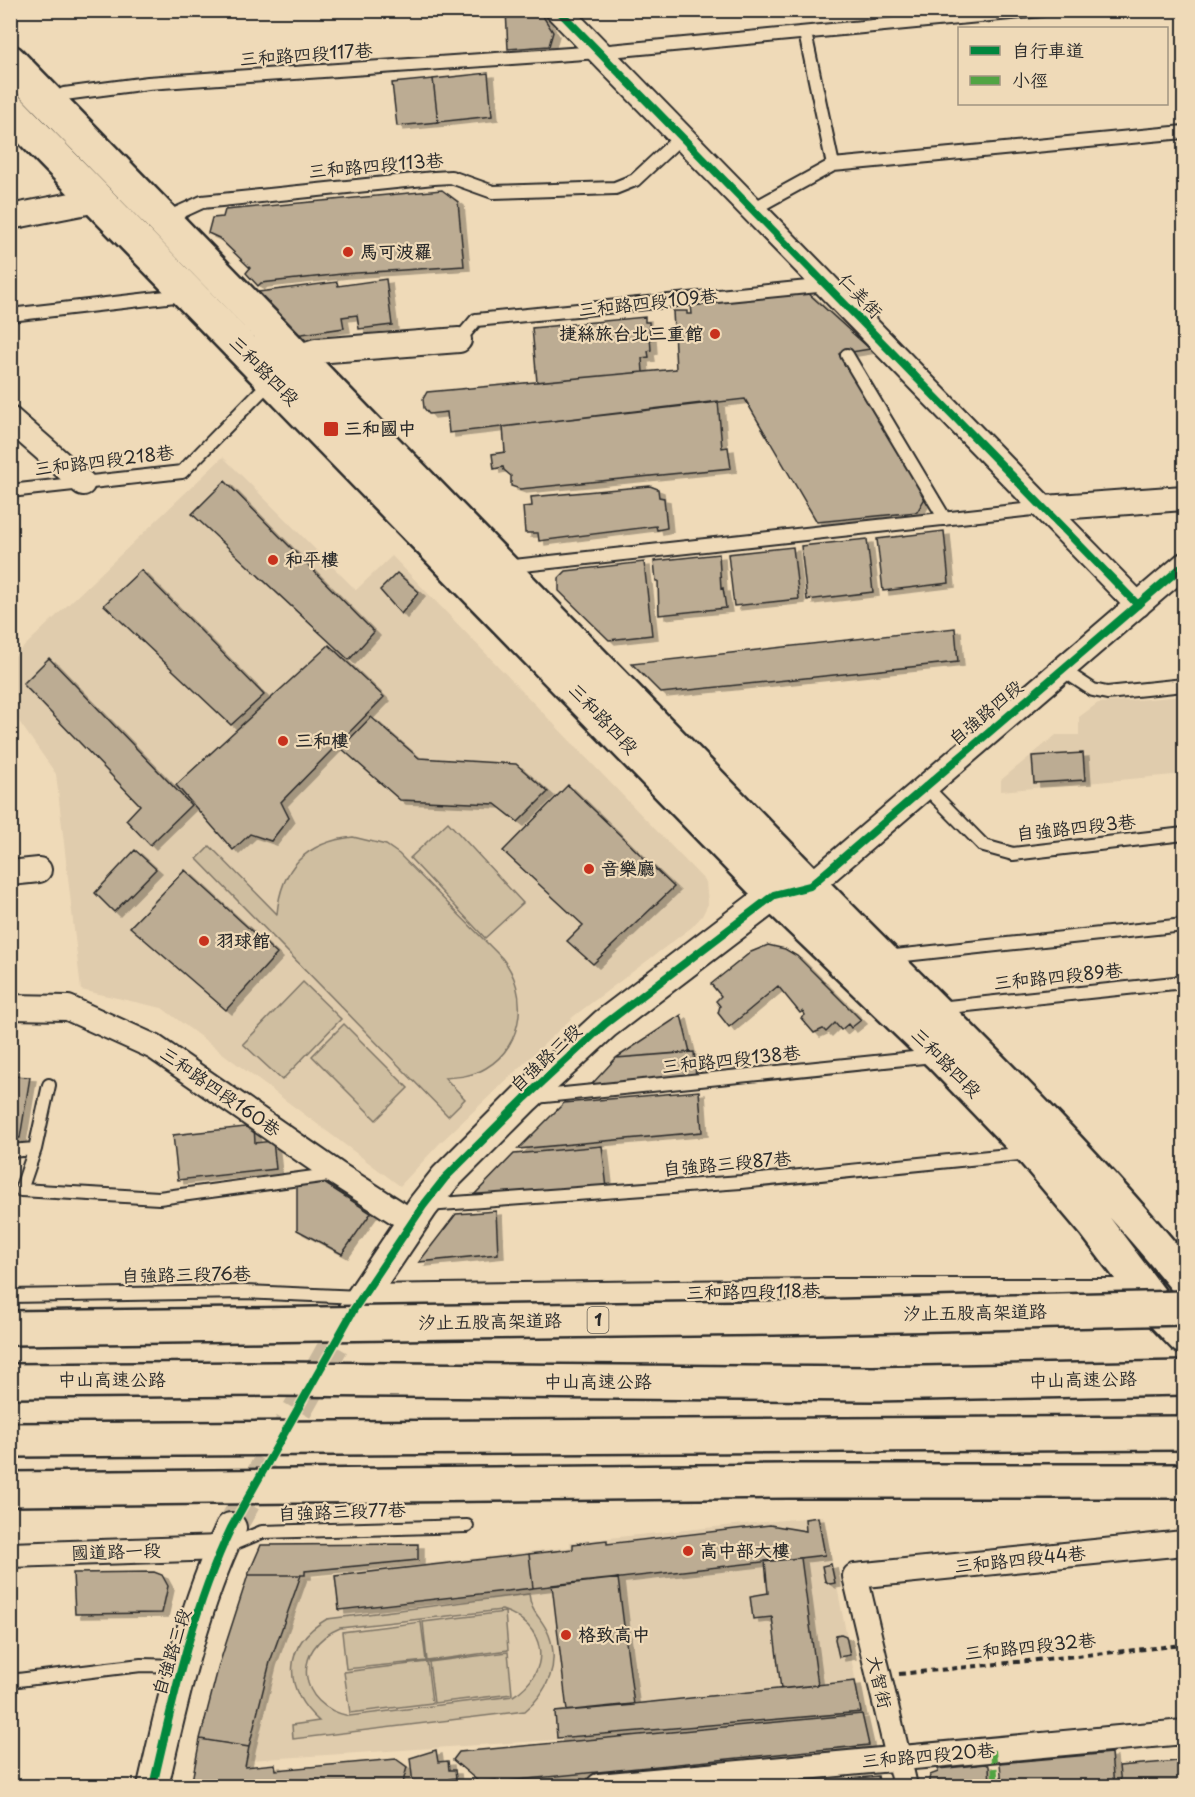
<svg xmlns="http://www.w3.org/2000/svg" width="1195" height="1797" viewBox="0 0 1195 1797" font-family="'Playpen Sans','LXGW WenKai TC',sans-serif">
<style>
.built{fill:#e0ccad}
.green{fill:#cfbea0;stroke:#7d7466;stroke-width:1.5;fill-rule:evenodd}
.building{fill:#bcac93;stroke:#2b2b2b;stroke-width:1.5;filter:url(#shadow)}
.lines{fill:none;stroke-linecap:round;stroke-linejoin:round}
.tertiary-tunnel{stroke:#c8b79c;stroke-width:30;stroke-dasharray:30 15;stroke-linecap:butt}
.service-casing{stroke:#2b2b2b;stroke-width:16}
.minor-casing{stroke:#2b2b2b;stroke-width:28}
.tertiary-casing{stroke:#2b2b2b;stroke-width:34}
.secondary-casing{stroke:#2b2b2b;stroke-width:38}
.motorway-casing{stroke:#2b2b2b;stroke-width:38}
.path{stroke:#2b2b2b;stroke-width:4;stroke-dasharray:6 4.5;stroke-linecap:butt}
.service{stroke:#efdab8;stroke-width:12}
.minor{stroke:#efdab8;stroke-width:24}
.tertiary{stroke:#efdab8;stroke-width:30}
.secondary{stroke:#efdab8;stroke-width:33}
.motorway{stroke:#efdab8;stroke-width:33}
.motorway-bridge-casing{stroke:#2b2b2b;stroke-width:38;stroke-linecap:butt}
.motorway-bridge{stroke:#efdab8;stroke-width:33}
.quiet{stroke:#51a443;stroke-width:6;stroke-dasharray:12 6;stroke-linecap:butt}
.cycleway-casing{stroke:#efdab8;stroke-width:11}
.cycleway{stroke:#00873e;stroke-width:8}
.poi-dot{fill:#c8321e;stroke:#efdab8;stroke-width:2}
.labels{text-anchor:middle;stroke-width:4.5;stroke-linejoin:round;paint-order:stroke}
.shield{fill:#efdab8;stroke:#666055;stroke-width:1.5}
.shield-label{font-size:16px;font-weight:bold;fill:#2b2b2b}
.street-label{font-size:18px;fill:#2b2b2b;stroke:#efdab8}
.poi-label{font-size:18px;font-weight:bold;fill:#2b2b2b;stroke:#efdab8;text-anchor:start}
</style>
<defs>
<filter id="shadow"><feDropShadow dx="6" dy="4" stdDeviation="0" flood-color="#0004"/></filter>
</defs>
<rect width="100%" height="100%" fill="#efdab8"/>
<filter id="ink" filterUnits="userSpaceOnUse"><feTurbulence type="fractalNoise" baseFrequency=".0167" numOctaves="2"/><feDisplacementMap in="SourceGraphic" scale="12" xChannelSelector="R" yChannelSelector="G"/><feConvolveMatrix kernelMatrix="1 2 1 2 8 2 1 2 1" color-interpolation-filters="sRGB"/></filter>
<g filter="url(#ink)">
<!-- built -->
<path class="built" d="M 223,457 L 356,590 L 392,556 L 706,882 L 708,904 L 702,916 L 692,927 L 574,1016 L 440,1143 L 400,1186 L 162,1008 L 81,990 L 56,774 L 11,710 L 10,660 Z
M 1184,696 L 1184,774 L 1001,791 L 1001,780 L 1056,735 L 1079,735 L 1079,717 L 1098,703 Z
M 823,1516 L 862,1713 L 556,1740 L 250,1760 L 273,1668 L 304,1578 L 570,1547 L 570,1542 Z"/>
<!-- green -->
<path class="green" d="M 448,822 L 523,903 L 485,938 L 410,858 Z
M 353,837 L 386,845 L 399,854 L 502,958 C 529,991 525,1045 486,1068 C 473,1076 459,1077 445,1078 L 465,1099 L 448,1116 L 197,859 L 210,846 L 277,914 C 281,867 306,842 353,837 Z
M 303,982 L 341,1019 L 282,1080 L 243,1044 Z
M 344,1024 L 408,1088 L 376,1120 L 312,1056 Z
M 529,1594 C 531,1614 542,1617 549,1635 C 560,1664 548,1692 525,1711 L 293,1739 L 292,1725 L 319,1721 C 282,1688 283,1644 327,1619 ZM 502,1610 C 546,1624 554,1671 513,1696 L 349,1716 C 297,1706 291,1648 340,1628 Z
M 505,1612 L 508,1650 L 427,1661 L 423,1622 Z
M 421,1622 L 426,1661 L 346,1669 L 342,1632 Z
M 508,1652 L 512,1694 L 434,1703 L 429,1662 Z
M 427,1662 L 432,1703 L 350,1713 L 344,1672 Z"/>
<!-- building -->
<path class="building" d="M 506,10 L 539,10 L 553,32 L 549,46 L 508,49 Z
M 488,73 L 492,116 L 438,122 L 433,79 Z
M 433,79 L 438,122 L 397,126 L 392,83 Z
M 442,190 L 458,202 L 464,266 L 342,274 L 261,283 L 258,286 L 246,273 L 250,268 L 219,238 L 208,233 L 212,218 L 223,217 L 225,210 Z
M 386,279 L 392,325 L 359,329 L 357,315 L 342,317 L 344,328 L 295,335 L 258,292 L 337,282 L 338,286 Z
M 808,293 L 870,349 L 839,354 L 925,498 L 917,512 L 817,522 L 745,399 L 449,433 L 447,412 L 429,414 L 424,408 L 423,399 L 427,392 L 676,369 L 673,311 L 687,311 L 687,314 L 692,314 L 691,305 Z
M 645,317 L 645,322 L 649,322 L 651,350 L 648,351 L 649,357 L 642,358 L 643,372 L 537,382 L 532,328 Z
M 718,401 L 722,448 L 728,447 L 731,468 L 520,489 L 511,486 L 511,476 L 504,470 L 503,467 L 494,469 L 492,454 L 505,452 L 503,427 Z
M 225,481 L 374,632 L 349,660 L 192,514 Z
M 650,486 L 658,489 L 659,497 L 664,498 L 667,528 L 657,530 L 656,526 L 539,541 L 538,533 L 525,533 L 523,507 L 532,506 L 531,497 Z
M 944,531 L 949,583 L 883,591 L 877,539 Z
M 867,539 L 873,592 L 807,600 L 801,546 Z
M 793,547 L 799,599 L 734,606 L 728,554 Z
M 719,554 L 721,589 L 723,588 L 726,608 L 659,615 L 658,581 L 656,581 L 654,561 Z
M 644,562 L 652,635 L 609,640 L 559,591 L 559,578 L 566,571 Z
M 141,570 L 264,695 L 231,725 L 104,605 Z
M 397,573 L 419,592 L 401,614 L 380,590 Z
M 955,628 L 958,662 L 661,693 L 632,664 Z
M 329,645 L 384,697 L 281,802 L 289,818 L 271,841 L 250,834 L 233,850 L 176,785 Z
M 49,658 L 191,805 L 150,845 L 126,820 L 140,805 L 23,684 Z
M 371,717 L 419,758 L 516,764 L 548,792 L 518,822 L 495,804 L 400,800 L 341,748 Z
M 1083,753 L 1085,780 L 1034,783 L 1032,756 Z
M 568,785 L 674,887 L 593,964 L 567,941 L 583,925 L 503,851 Z
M 135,850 L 156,869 L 114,912 L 95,893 Z
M 185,870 L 277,954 L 226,1010 L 130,927 Z
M 768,945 L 785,949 L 797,956 L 861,1020 L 851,1028 L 848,1024 L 841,1030 L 835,1023 L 826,1032 L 823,1029 L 814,1033 L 801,1018 L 805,1015 L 803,1011 L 800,1013 L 778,986 L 729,1027 L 718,1013 L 720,1006 L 716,1001 L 721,996 L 711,984 L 751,952 Z
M 681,1015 L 690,1052 L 616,1058 Z
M 694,1052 L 696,1077 L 591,1085 L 616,1058 Z
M 10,1076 L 30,1077 L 20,1138 L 10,1138 Z
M 699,1091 L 702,1132 L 518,1149 L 564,1103 Z
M 254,1126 L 255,1143 L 273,1141 L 276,1169 L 178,1180 L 173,1135 Z
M 602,1146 L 607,1188 L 473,1196 L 514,1154 Z
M 321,1181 L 371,1213 L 342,1254 L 297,1230 L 297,1183 Z
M 496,1211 L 498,1254 L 419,1262 L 456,1214 Z
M 818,1517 L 825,1555 L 533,1588 L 529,1554 L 573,1549 L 573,1544 L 607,1540 L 607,1544 L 770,1525 L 806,1531 L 805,1519 Z
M 418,1544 L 418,1560 L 305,1571 L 305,1575 L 248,1575 L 261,1545 Z
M 529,1554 L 533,1588 L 339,1610 L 335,1576 Z
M 801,1558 L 818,1685 L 781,1689 L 772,1617 L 753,1619 L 750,1596 L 768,1593 L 765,1561 Z
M 831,1564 L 835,1583 L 830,1584 L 825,1581 L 822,1566 Z
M 154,1572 L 162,1575 L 168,1586 L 162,1613 L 75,1614 L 73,1573 Z
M 248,1575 L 301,1575 L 270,1662 L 249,1747 L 200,1739 L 219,1665 Z
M 618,1578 L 634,1705 L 567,1711 L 552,1585 Z
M 841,1634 L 846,1636 L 850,1655 L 839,1657 L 835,1639 L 836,1635 Z
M 855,1681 L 861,1712 L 557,1738 L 555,1712 Z
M 862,1714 L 869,1745 L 497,1782 L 496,1780 L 479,1782 L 453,1760 L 459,1752 Z
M 200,1739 L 249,1747 L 245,1767 L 275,1764 L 276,1770 L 396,1759 L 407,1767 L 402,1786 L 191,1786 Z
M 436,1750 L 438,1762 L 448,1761 L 449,1770 L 455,1770 L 456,1778 L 449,1779 L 449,1781 L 413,1784 L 410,1758 Z
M 1111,1753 L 1114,1786 L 1002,1786 L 1000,1763 Z
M 1178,1761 L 1180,1786 L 1121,1786 L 1119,1766 Z
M 986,1764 L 989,1766 L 990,1786 L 928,1786 L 930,1775 L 938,1772 L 938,1769 Z
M 878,1776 L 880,1786 L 790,1786 L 789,1785 Z"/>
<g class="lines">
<!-- tertiary-tunnel -->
<path class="tertiary-tunnel" d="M 231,1528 L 354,1309"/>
<!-- service casing -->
<g class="service-casing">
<path id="service" d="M 805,33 L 833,165
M 53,104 L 64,94 L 148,83 L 599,52 L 1042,10
M 753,209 L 833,165 L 1184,132
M 165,219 L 202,202 L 434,178 L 451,177 L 493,192 L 615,188 L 635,180 L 682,136
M 10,315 L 184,295
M 459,340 L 476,320 L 828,285
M 847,355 L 945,519
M 10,491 L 182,472 L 272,380
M 505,567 L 1042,508
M 1061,669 L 1093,690 L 1107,693 L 1184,685
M 924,785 L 984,846 L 1013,854 L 1184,834
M 886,957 L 1184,925
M 939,1008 L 1184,982
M 49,1085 L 35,1149 L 21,1190 L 159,1198 L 336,1174
M 535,1097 L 933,1056
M 10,1151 L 35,1149
M 427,1205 L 741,1182 L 1029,1153
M 10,1296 L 244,1292 L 360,1297
M 228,1546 L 262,1532 L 467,1526
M 10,1681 L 141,1665 L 181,1666"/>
</g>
<!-- minor casing -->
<g class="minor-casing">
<path id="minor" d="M 558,10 L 1138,605
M 10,217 L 97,200
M 297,357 L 316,351 L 459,340
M 10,419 L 83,483
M 1045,508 L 1184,498
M 10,873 L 39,870
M 810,886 L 1184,565
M 10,1007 L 68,1008 L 154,1047 L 337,1174 L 412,1222
M 362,1297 L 820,1291 L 1143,1291
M 10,1555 L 221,1548
M 599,1786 L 1184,1732
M 905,1786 L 855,1576 L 1184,1543"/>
</g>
<!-- tertiary casing -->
<g class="tertiary-casing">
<path id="tertiary" d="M 354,1309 L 423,1206 L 445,1178 L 525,1098 L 605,1024 L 774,895 L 798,889
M 153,1786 C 173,1699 192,1610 231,1528"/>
</g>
<!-- secondary casing -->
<g class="secondary-casing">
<path id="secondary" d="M 10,62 C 267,326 523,591 780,855 C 916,996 1060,1127 1184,1279
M 10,110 L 774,895 L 940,1055 L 1034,1153 L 1094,1224 L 1163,1315 L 1184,1337"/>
</g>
<!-- motorway casing -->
<g class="motorway-casing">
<path id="motorway" d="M 10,1381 L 276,1379 L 873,1384 L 1184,1378
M 10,1440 L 1184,1433"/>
</g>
<!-- path -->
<path class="path" d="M 899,1674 L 1184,1645"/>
<!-- service -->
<use href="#service" class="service"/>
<!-- minor -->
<use href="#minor" class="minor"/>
<!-- tertiary -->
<use href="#tertiary" class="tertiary"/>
<!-- secondary -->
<use href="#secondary" class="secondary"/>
<!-- motorway -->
<use href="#motorway" class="motorway"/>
<!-- motorway-bridge casing -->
<g class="motorway-bridge-casing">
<path id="motorway-bridge" d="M 10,1328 L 774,1318 L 1184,1308
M 10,1489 L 789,1481 L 1184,1481"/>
</g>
<!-- motorway-bridge -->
<use href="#motorway-bridge" class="motorway-bridge"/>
<!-- quiet -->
<path class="quiet" d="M 993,1750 L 996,1786"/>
<!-- cycleway casing -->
<g class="cycleway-casing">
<path id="cycleway" d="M 558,10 L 1138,605
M 153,1786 C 173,1699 192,1610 231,1528 L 354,1309 L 423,1206 L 445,1178 L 525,1098 L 605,1024 L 774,895 L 810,886 L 1184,565"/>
</g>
<!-- cycleway -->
<use href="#cycleway" class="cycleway"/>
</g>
</g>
<!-- markers -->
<g class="poi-dot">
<circle cx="348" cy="252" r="6"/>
<circle cx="715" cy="334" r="6"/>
<rect x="323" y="421" width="16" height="16" rx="3"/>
<circle cx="273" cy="560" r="6"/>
<circle cx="283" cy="741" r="6"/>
<circle cx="589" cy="869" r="6"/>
<circle cx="204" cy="941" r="6"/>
<circle cx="688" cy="1551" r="6"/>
<circle cx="566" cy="1635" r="6"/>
</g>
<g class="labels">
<!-- shield labels -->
<rect class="shield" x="587.5" y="1307" width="21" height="26" rx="4.5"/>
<g class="shield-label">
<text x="598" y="1326">1</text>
</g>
<!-- street labels -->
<g class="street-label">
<text transform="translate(306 55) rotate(-4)" y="6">三和路四段117巷</text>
<text transform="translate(376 166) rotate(-5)" y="6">三和路四段113巷</text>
<text transform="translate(860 296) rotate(46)" y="6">仁美街</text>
<text transform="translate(648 303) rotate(-6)" y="6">三和路四段109巷</text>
<text transform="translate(264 371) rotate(45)" y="6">三和路四段</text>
<text transform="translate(104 461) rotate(-7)" y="6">三和路四段218巷</text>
<text transform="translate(986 713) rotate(-40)" y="6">自強路四段</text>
<text transform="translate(603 719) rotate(46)" y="6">三和路四段</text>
<text transform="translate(1076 828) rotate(-6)" y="6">自強路四段3巷</text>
<text transform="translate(1058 977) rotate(-6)" y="6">三和路四段89巷</text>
<text transform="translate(546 1058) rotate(-43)" y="6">自強路三段</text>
<text transform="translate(731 1060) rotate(-6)" y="6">三和路四段138巷</text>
<text transform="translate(946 1063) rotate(45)" y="6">三和路四段</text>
<text transform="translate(220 1092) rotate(35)" y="6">三和路四段160巷</text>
<text transform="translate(727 1164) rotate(-5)" y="6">自強路三段87巷</text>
<text transform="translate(186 1275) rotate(-1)" y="6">自強路三段76巷</text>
<text transform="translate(753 1292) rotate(-1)" y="6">三和路四段118巷</text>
<text transform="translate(975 1313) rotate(-1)" y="6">汐止五股高架道路</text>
<text transform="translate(490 1322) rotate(-1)" y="6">汐止五股高架道路</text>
<text x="112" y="1386">中山高速公路</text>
<text transform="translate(1083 1380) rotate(-1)" y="6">中山高速公路</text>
<text x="598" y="1388">中山高速公路</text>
<text transform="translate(342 1512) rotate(-2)" y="6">自強路三段77巷</text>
<text transform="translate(116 1552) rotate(-2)" y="6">國道路一段</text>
<text transform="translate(1020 1560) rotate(-6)" y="6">三和路四段44巷</text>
<text transform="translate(1030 1647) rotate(-6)" y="6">三和路四段32巷</text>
<text transform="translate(172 1652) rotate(-73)" y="6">自強路三段</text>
<text transform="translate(879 1682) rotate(77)" y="6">大智街</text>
<text transform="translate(928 1756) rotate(-5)" y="6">三和路四段20巷</text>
</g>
<!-- poi labels -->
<g class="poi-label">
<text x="360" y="258">馬可波羅</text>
<text x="703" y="340" text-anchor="end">捷絲旅台北三重館</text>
<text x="344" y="435">三和國中</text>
<text x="285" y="566">和平樓</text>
<text x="295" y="747">三和樓</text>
<text x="601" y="875">音樂廳</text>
<text x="216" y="947">羽球館</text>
<text x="700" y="1557">高中部大樓</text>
<text x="578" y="1641">格致高中</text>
</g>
</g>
<!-- margin -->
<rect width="1195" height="1797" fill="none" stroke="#efdab8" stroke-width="36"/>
<rect x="18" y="18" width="1159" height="1761" fill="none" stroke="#2b2b2b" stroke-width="2" filter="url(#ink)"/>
<!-- legend -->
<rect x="958" y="27" width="210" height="78" fill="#efdab8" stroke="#a19480" stroke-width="1.5"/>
<rect x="970" y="46" width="30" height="9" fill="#00873e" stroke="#a19480" stroke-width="1.5"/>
<text x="1012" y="57" font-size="18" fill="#2b2b2b">自行車道</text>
<rect x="970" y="76" width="30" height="9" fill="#51a443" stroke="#a19480" stroke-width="1.5"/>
<text x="1012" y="87" font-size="18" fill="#2b2b2b">小徑</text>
</svg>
